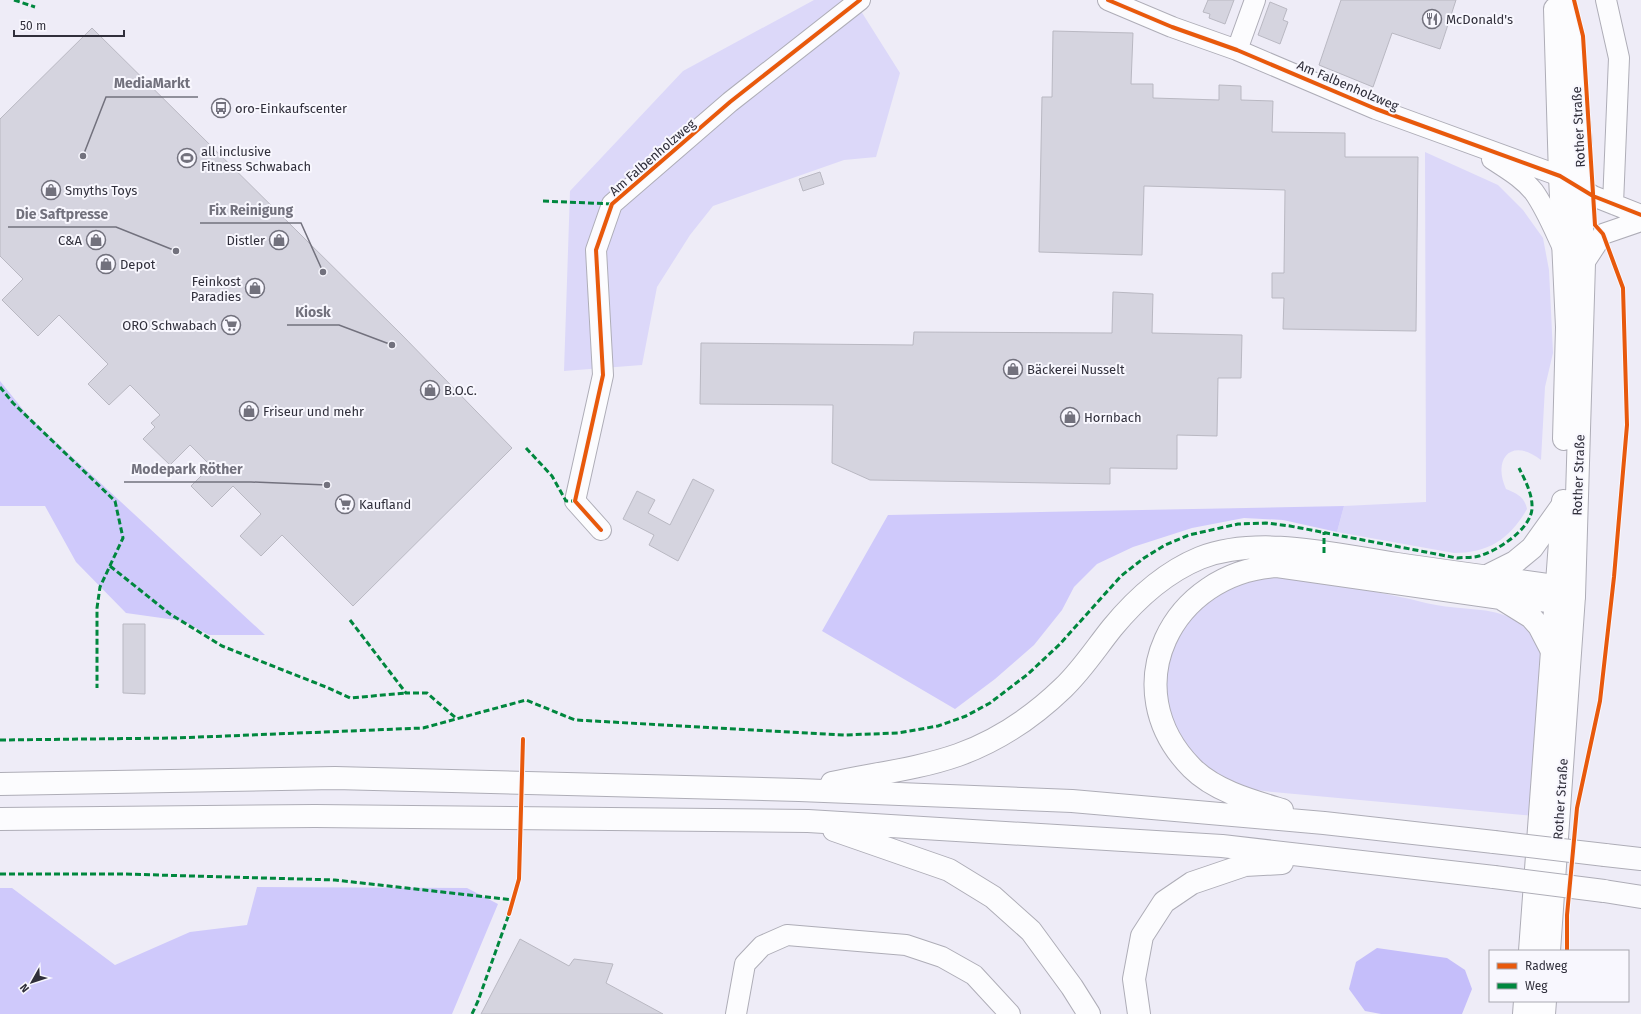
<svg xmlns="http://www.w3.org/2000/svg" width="1641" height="1014" viewBox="0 0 1641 1014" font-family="'Fira Sans',sans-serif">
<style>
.green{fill:#dcd8f9}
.forest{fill:#cfc9fb}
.water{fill:#c5befa}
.building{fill:#d5d4df;stroke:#b9b8c2}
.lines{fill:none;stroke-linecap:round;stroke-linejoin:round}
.minor-casing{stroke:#aeadb7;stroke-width:22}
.major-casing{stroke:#aeadb7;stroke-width:24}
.highway-casing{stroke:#aeadb7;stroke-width:24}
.minor{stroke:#fcfcfe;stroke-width:20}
.major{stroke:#fcfcfe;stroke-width:22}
.highway{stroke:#fcfcfe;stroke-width:22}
.highway-bridge-casing{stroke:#aeadb7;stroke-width:24;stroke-linecap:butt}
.highway-bridge{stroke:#fcfcfe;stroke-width:22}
.quiet{stroke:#00873e;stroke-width:3;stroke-dasharray:6 3;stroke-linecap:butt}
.cycleway-casing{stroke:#f8f7fe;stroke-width:6}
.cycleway{stroke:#e8590c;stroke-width:4}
.labels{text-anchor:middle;stroke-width:4;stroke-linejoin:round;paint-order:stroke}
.poi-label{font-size:13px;fill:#302f3b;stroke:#f8f7fe;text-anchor:start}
.street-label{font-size:13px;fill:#302f3b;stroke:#f8f7fe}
.leader{fill:none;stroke:#72717d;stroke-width:1.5}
.callout-dot{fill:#72717d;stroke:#f8f7fe;stroke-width:1.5}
.callout-label{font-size:14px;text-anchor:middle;font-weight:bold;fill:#72717d;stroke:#f8f7fe;stroke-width:4;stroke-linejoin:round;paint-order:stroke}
</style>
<rect width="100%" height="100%" fill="#eeecf7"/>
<!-- green -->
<path class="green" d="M 814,0 L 854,0 L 900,73 L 876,157 L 844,160 L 713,206 L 690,235 L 657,287 L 642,365 L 564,371 L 570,191 L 683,71 Z
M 1425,152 L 1498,185 L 1523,210 L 1543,238 L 1549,270 L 1553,353 L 1545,387 L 1541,460 C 1512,437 1492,458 1506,489 C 1517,494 1524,496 1527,509 C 1510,539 1488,553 1454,553 L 1337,532 L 1344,506 L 1426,502 Z
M 1277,576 C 1319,582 1359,588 1400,597 C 1412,599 1424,603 1436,605 C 1460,610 1492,607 1513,619 C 1530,628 1539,645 1543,663 L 1534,816 L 1273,792 L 1248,789 L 1226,782 L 1204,768 L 1170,723 L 1164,697 L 1169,650 L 1202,603 L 1240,582 Z"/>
<!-- forest -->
<path class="forest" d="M 0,381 L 29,417 L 265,635 L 209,635 L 183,621 L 126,613 L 76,562 L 45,506 L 0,506 Z
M 1344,506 L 1337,532 L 1283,520 L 1244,518 L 1192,528 L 1133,547 L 1097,564 L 1074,587 L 1062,610 L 1034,645 L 995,679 L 955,709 L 822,631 L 888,515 Z
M 257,887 L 467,888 L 498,904 L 452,1014 L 0,1014 L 0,888 L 12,888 L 115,965 L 190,932 L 247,925 Z"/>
<!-- water -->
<path class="water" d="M 1377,948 L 1447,958 L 1465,970 L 1472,989 L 1462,1014 L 1381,1014 L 1365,1011 L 1349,989 L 1356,962 Z"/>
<!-- building -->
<path class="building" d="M 1208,0 L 1234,0 L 1225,24 L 1209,18 L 1210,14 L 1203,12 Z
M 1341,0 L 1456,0 L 1440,49 L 1392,33 L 1373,87 L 1319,65 Z
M 1270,2 L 1287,9 L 1283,20 L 1288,22 L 1280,44 L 1258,35 Z
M 92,28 L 402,335 L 512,448 L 353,606 L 282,535 L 261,556 L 240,536 L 261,514 L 233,486 L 212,507 L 191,486 L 211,466 L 190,445 L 170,465 L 143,439 L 155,427 L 151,423 L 160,415 L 130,385 L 109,405 L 88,384 L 108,364 L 59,315 L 38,336 L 2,300 L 23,279 L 0,256 L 0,119 Z
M 1053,31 L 1133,33 L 1131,84 L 1153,84 L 1153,98 L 1219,100 L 1219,85 L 1241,86 L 1241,100 L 1273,101 L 1272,132 L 1345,133 L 1345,157 L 1418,157 L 1416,331 L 1283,329 L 1284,298 L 1272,298 L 1272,273 L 1284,273 L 1285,190 L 1144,186 L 1142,255 L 1039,252 L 1042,97 L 1052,97 Z
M 820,172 L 824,184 L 803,191 L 799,179 Z
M 1113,292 L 1153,294 L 1152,333 L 1242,335 L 1241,378 L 1218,378 L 1217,436 L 1177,435 L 1177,469 L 1110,468 L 1110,484 L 870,480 L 832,463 L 833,405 L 700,404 L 701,343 L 913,345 L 914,332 L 1112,333 Z
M 693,479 L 714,490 L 678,561 L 649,545 L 654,535 L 623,519 L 637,491 L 655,500 L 648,513 L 670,525 Z
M 123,624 L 145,624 L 145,694 L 123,693 Z
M 520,939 L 569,966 L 574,959 L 613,964 L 606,983 L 663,1014 L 481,1014 Z"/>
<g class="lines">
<!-- minor casing -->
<g class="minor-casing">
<path id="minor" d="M 1108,0 L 1172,27 L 1237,50 L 1376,109 L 1560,176 L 1593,196 L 1641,215
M 1606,0 L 1619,58 L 1613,204
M 1237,50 L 1255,0
M 1492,159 C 1507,169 1523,178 1534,192 C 1546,209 1554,229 1563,248
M 1584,263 L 1603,234 L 1641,221
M 601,530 L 575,501 L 603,375 L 596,250 L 612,204 L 730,102 L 860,0
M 736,1014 L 745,964 L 762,946 L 787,935 L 906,945 L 942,957 L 974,975 L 1010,1014"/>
</g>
<!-- major casing -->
<g class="major-casing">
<path id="major" d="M 1555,9 L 1560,176 L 1567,327 L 1564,439
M 1530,951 L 1563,501
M 1549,951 L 1574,596 L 1584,263 L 1580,189 L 1581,146 L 1573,45 L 1563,0
M 1524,1014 L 1525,1001
M 1544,1014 L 1545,1001"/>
</g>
<!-- highway casing -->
<g class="highway-casing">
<path id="highway" d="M 1485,577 L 1515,562 L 1532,548 L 1562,506
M 1502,599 L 1531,617 L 1539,626 L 1552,651
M 832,783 C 873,774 918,769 958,755 C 997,741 1034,716 1063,688 C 1082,670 1096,648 1112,628 C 1135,600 1166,572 1200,558 C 1259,535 1336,555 1397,564 C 1450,572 1504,579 1557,586 L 1574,596
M 0,784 L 335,778 L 799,790 L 1072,801 L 1324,823 L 1494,842
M 1282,810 C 1252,801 1215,791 1192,768 C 1113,688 1172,572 1277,566 L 1501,598 L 1533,599 L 1556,602 L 1574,596
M 0,819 L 315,816 L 808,821 L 1222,846 L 1494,877
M 834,830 L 949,870 L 993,897 L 1031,931 L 1072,987 L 1089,1014
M 1605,855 L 1641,859
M 1604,891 L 1641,897
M 1139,1014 L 1134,979 L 1142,936 L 1164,902 L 1192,883 L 1245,865 L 1282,863"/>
</g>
<!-- minor -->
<use href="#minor" class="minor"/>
<!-- major -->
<use href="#major" class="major"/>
<!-- highway -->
<use href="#highway" class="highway"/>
<!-- highway-bridge casing -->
<g class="highway-bridge-casing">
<path id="highway-bridge" d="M 1494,842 L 1605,855
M 1494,877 L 1604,891"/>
</g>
<!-- highway-bridge -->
<use href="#highway-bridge" class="highway-bridge"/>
<!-- quiet -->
<path class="quiet" d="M 14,0 L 35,7
M 543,201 L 612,204
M 0,387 L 13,403 L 115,501 L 123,538 L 100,587 L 97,608 L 97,688
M 526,448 L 552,476 L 566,501 L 575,501
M 1324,553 L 1324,532
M 110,566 L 170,614 L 222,646 L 326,687 L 350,698 L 406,693
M 350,620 L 406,693 L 427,693 L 457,719
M 0,740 L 176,738 L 423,728 L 526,700 L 575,720 L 844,735 L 898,733 L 938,726 L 966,716 L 990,703 L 1028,674 L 1060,644 L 1121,576 L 1144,558 L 1165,545 L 1189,535 L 1238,524 L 1266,523 L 1290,526 L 1457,558 C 1464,557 1472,558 1479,556 C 1497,551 1530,530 1532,509 C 1533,495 1525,480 1519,468
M 0,874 L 122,874 L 335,880 L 514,900
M 472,1014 L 478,1001 L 509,914"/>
<!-- cycleway casing -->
<g class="cycleway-casing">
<path id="cycleway" d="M 1108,0 L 1172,27 L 1237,50 L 1376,109 L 1560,176 L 1593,196 L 1641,215
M 601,530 L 575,501 L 603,375 L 596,250 L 612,204 L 730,102 L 860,0
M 509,914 L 519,879 L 523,739
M 1567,951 L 1567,915 L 1577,808 L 1600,701 L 1614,577 L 1627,425 L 1623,288 L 1603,234 L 1595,225 L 1583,36 L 1574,0"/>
</g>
<!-- cycleway -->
<use href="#cycleway" class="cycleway"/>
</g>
<!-- icons -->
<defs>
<g id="restaurant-ring" transform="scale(1)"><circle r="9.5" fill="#f8f7fe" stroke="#72717d" stroke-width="1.5"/><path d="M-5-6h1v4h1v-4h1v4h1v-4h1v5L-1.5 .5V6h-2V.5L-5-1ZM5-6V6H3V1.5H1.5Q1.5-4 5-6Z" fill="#72717d"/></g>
<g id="bus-ring" transform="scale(1)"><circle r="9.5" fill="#f8f7fe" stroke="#72717d" stroke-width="1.5"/><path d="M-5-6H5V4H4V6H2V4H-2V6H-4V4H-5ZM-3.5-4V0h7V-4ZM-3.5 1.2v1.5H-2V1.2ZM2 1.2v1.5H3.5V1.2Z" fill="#72717d"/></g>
<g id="stadium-ring" transform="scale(1)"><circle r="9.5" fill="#f8f7fe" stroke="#72717d" stroke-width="1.5"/><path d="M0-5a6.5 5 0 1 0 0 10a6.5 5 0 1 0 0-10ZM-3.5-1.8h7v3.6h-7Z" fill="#72717d"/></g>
<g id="shop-ring" transform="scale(1)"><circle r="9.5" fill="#f8f7fe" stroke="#72717d" stroke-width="1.5"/><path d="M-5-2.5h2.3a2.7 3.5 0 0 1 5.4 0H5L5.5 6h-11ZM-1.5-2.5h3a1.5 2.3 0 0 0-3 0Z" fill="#72717d"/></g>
<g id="supermarket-ring" transform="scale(1)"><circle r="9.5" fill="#f8f7fe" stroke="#72717d" stroke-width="1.5"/><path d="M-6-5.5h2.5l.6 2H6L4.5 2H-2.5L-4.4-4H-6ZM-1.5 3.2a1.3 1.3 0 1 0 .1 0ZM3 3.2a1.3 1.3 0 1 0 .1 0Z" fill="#72717d"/></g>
</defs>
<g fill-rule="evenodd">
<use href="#restaurant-ring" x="1432" y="19"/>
<use href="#bus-ring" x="221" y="108"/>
<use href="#stadium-ring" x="187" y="158"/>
<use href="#shop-ring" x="51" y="190"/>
<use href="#shop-ring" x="96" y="240"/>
<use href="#shop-ring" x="279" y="240"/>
<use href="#shop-ring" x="106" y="264"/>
<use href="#shop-ring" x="255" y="288"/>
<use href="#supermarket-ring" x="231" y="325"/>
<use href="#shop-ring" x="1013" y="369"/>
<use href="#shop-ring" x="430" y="390"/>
<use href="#shop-ring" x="249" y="411"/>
<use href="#shop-ring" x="1070" y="417"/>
<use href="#supermarket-ring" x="345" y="504"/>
</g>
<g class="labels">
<!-- poi labels -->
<g class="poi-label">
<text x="1446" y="24">McDonald's</text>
<text x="235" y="113">oro-Einkaufscenter</text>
<text x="201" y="156">all inclusive<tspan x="201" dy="15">Fitness Schwabach</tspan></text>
<text x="65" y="195">Smyths Toys</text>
<text x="82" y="245" text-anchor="end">C&amp;A</text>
<text x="265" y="245" text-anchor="end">Distler</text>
<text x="120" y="269">Depot</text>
<text x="241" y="286" text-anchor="end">Feinkost<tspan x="241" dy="15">Paradies</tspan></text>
<text x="217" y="330" text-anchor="end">ORO Schwabach</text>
<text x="1027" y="374">Bäckerei Nusselt</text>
<text x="444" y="395">B.O.C.</text>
<text x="263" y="416">Friseur und mehr</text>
<text x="1084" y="422">Hornbach</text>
<text x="359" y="509">Kaufland</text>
</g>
<!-- street labels -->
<g class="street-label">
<text transform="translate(1348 85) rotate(23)" y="5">Am Falbenholzweg</text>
<text transform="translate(1578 127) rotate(-93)" y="5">Rother Straße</text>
<text transform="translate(652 157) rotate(-41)" y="5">Am Falbenholzweg</text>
<text transform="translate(1578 475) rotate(-88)" y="5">Rother Straße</text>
<text transform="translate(1560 799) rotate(-86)" y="5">Rother Straße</text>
</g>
</g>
<!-- callouts -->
<path class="leader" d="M83 156L106 97H198M323 272L301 223H200M176 251L116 227H8M392 345L339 325H287M327 485L251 482H124"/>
<g class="callout-dot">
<circle cx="83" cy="156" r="4"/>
<circle cx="323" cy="272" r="4"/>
<circle cx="176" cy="251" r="4"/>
<circle cx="392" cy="345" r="4"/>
<circle cx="327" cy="485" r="4"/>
</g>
<g class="callout-label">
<text x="152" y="88">MediaMarkt</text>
<text x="251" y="215">Fix Reinigung</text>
<text x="62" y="219">Die Saftpresse</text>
<text x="313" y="317">Kiosk</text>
<text x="187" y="474">Modepark Röther</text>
</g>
<!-- legend -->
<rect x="1489" y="950" width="140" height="52" fill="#f8f7fe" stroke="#a8a7b0"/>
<rect x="1497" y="963" width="20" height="6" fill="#e8590c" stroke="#a8a7b0"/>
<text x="1525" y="970" font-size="12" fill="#302f3b">Radweg</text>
<rect x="1497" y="983" width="20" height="6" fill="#00873e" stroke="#a8a7b0"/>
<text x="1525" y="990" font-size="12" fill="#302f3b">Weg</text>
<!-- north arrow -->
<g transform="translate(32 982) rotate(231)" stroke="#f8f7fe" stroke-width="3" paint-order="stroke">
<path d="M0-3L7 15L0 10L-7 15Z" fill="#302f3b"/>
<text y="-6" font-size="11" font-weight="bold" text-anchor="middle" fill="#302f3b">N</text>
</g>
<!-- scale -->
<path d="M14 30v6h110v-6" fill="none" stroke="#302f3b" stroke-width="2"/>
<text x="20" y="30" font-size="12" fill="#302f3b" stroke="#f8f7fe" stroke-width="3" paint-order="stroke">50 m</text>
</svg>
